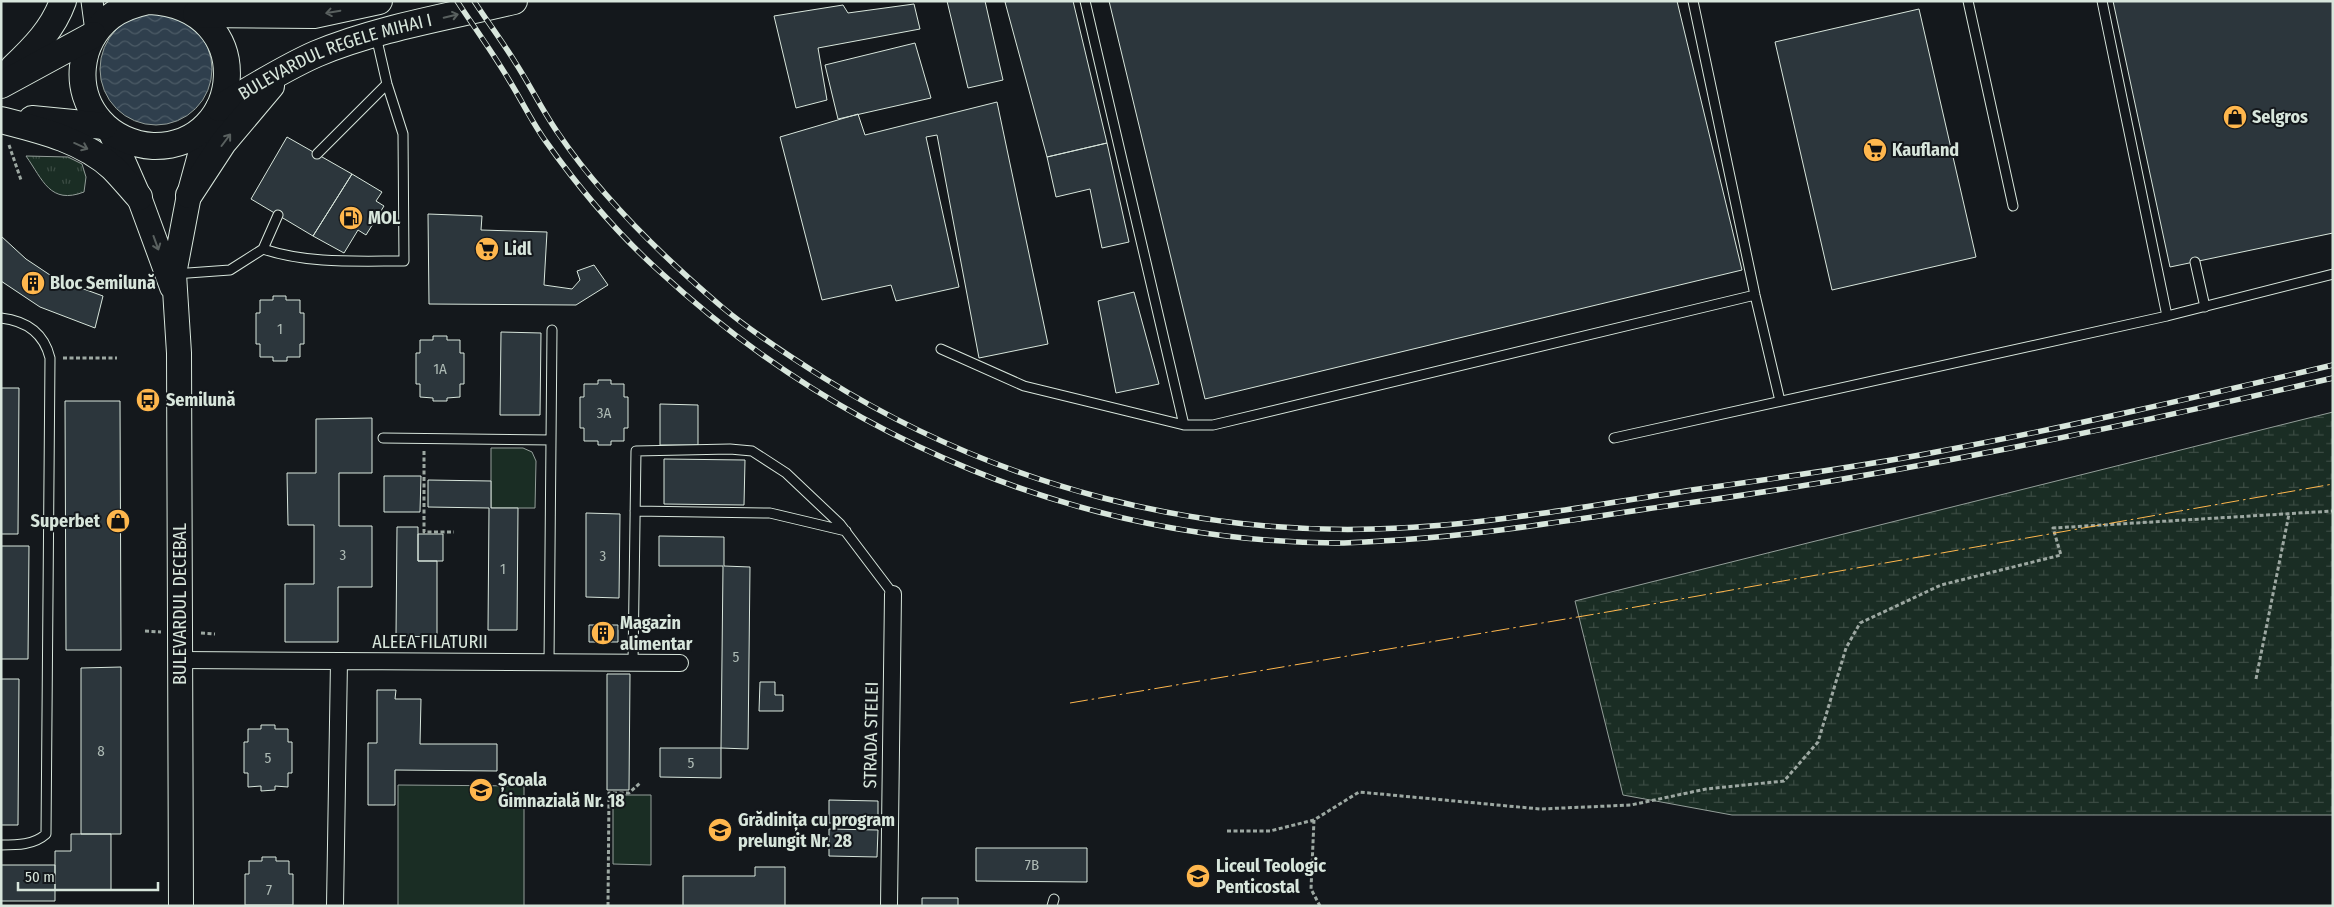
<svg xmlns="http://www.w3.org/2000/svg" width="2334" height="907" viewBox="0 0 2334 907" font-family="'Fira Sans Condensed',sans-serif">
<style>
.grass{fill:url(#grass-tufts);stroke:#939e99}
.wetland{fill:url(#wetland-marsh);stroke:#939e99}
.park{fill:#1a2d24;stroke:#939e99}
.water{fill:url(#water-waves);stroke:#939e99}
.building{fill:#2c363c;stroke:#d8e6dc}
.lines{fill:none;stroke-linecap:round;stroke-linejoin:round}
.service-casing{stroke:#d8e6dc;stroke-width:11}
.minor-casing{stroke:#d8e6dc;stroke-width:18}
.tertiary-casing{stroke:#d8e6dc;stroke-width:23}
.secondary-casing{stroke:#d8e6dc;stroke-width:26}
.primary-casing{stroke:#d8e6dc;stroke-width:28}
.path{stroke:#9da8a2;stroke-width:3;stroke-dasharray:4 2.5;stroke-linecap:butt}
.service{stroke:#14181c;stroke-width:9}
.minor{stroke:#14181c;stroke-width:16}
.tertiary{stroke:#14181c;stroke-width:21}
.secondary{stroke:#14181c;stroke-width:24}
.primary{stroke:#14181c;stroke-width:26}
.rail-casing{stroke:#d8e6dc;stroke-width:5.5}
.rail{stroke:#14181c;stroke-width:4;stroke-dasharray:11;stroke-linecap:butt}
.power{stroke:#ffb74d;stroke-width:1;stroke-dasharray:18 4 2.5 4;stroke-linecap:butt}
.oneway{stroke:#59605f}
.labels{text-anchor:middle;stroke-width:4;stroke-linejoin:round;paint-order:stroke}
.number-label{font-size:15px;fill:#adbab4}
.street-label{font-size:18px;fill:#d8e6dc;stroke:#14181c}
.poi-label{font-size:18px;font-weight:bold;fill:#d8e6dc;stroke:#14181c;text-anchor:start}
</style>
<defs>
<pattern id="grass-tufts" width="24" height="20" patternUnits="userSpaceOnUse" patternTransform="scale(1.25)"><rect width="24" height="20" fill="#1a2d24"/><path d="M3 7l-1-3M5 7V3M7 7l1-3M15 17l-1-3M17 17v-4M19 17l1-3" fill="none" stroke="#3b4b43"/></pattern>
<pattern id="wetland-marsh" width="20" height="14" patternUnits="userSpaceOnUse" patternTransform="scale(1.25)"><rect width="20" height="14" fill="#1a2d24"/><path d="M1 5h8M5 5V1M11 12h8M15 12V8" fill="none" stroke="#3b4b43"/></pattern>
<pattern id="water-waves" width="16" height="10" patternUnits="userSpaceOnUse" patternTransform="scale(1.25)"><rect width="16" height="10" fill="#2f3f4d"/><path d="M0 5q4-4 8 0t8 0" fill="none" stroke="#4c5b66"/></pattern>
</defs>
<rect width="100%" height="100%" fill="#14181c"/>
<!-- grass -->
<path class="grass" d="M 26,156 L 68,157 L 82,164 L 86,177 L 84,192 C 50,205 43,180 26,156 Z"/>
<!-- wetland -->
<path class="wetland" d="M 2333,412 L 2333,815 L 1732,815 L 1623,795 L 1575,601 Z"/>
<!-- park -->
<path class="park" d="M 491,448 L 523,448 L 532,452 L 536,461 L 535,508 L 491,508 Z
M 398,785 L 524,786 L 524,906 L 398,906 Z
M 613,795 L 651,795 L 651,865 L 613,864 Z"/>
<!-- water -->
<path class="water" d="M100 69a56 56 0 1 1 112 0a56 56 0 1 1-112 0Z"/>
<!-- building -->
<path class="building" d="M 947,1 L 985,1 L 1003,80 L 968,88 Z
M 1009,1 L 1073,1 L 1107,143 L 1047,157 L 1005,2 Z
M 1109,1 L 1677,1 L 1742,270 L 1205,399 Z
M 2113,1 L 2333,1 L 2333,233 L 2170,267 Z
M 914,4 L 920,29 L 818,48 L 827,100 L 796,108 L 774,16 L 843,5 L 848,13 Z
M 1919,9 L 1976,257 L 1832,290 L 1775,42 Z
M 915,43 L 931,98 L 838,119 L 825,65 Z
M 997,102 L 1048,344 L 979,358 L 937,135 L 926,137 L 959,287 L 896,301 L 891,285 L 822,300 L 780,137 L 858,114 L 865,135 Z
M 287,137 L 352,174 L 313,236 L 251,199 Z
M 1107,143 L 1129,242 L 1102,248 L 1090,189 L 1056,197 L 1047,157 Z
M 352,174 L 382,192 L 376,201 L 384,206 L 366,235 L 358,230 L 344,253 L 313,236 Z
M 428,214 L 482,216 L 481,230 L 547,232 L 544,285 L 572,289 L 580,280 L 577,271 L 594,265 L 608,285 L 576,305 L 429,304 Z
M 1,236 L 26,259 L 56,279 L 103,296 L 95,328 L 40,307 L 1,281 Z
M 1134,292 L 1159,384 L 1116,393 L 1098,301 Z
M 273,296 L 286,296 L 286,300 L 300,300 L 300,313 L 304,313 L 304,344 L 300,344 L 300,357 L 287,357 L 287,361 L 273,361 L 273,357 L 260,357 L 260,344 L 256,344 L 256,313 L 260,313 L 260,300 L 273,300 Z
M 501,332 L 541,333 L 540,415 L 500,415 Z
M 433,336 L 447,336 L 447,340 L 460,340 L 460,353 L 464,353 L 464,384 L 460,384 L 460,397 L 447,398 L 447,401 L 433,401 L 433,398 L 420,397 L 420,384 L 416,384 L 416,353 L 420,353 L 420,340 L 433,340 Z
M 598,380 L 611,380 L 611,384 L 624,384 L 624,397 L 628,397 L 628,428 L 624,428 L 624,441 L 611,441 L 611,445 L 598,445 L 598,441 L 584,441 L 584,428 L 580,428 L 580,397 L 584,397 L 584,384 L 598,384 Z
M 1,388 L 19,388 L 18,534 L 1,534 Z
M 65,401 L 120,401 L 121,650 L 66,650 Z
M 660,404 L 698,405 L 698,445 L 660,445 Z
M 372,418 L 372,473 L 339,473 L 339,526 L 372,526 L 372,587 L 338,587 L 338,642 L 285,642 L 285,584 L 314,584 L 314,525 L 288,525 L 287,473 L 316,473 L 316,419 Z
M 664,459 L 745,460 L 744,505 L 664,504 Z
M 384,476 L 421,476 L 420,512 L 384,512 Z
M 428,480 L 491,481 L 491,508 L 518,508 L 517,630 L 488,630 L 489,508 L 428,507 Z
M 586,513 L 620,514 L 619,598 L 586,597 Z
M 397,527 L 418,527 L 418,561 L 437,561 L 437,637 L 396,636 Z
M 418,534 L 443,534 L 443,561 L 418,561 Z
M 659,536 L 724,537 L 724,566 L 750,567 L 748,749 L 721,748 L 723,566 L 659,566 Z
M 1,546 L 29,546 L 28,659 L 1,659 Z
M 589,625 L 618,625 L 618,642 L 589,642 Z
M 121,667 L 121,834 L 81,834 L 81,668 Z
M 607,674 L 630,674 L 629,790 L 607,790 Z
M 1,679 L 19,679 L 18,825 L 1,825 Z
M 760,682 L 775,682 L 775,695 L 783,695 L 783,711 L 759,711 Z
M 377,690 L 396,690 L 395,699 L 421,699 L 420,744 L 497,744 L 497,771 L 395,770 L 395,805 L 368,805 L 368,743 L 377,743 Z
M 261,725 L 275,725 L 275,729 L 288,729 L 288,742 L 292,742 L 292,773 L 288,773 L 288,787 L 275,786 L 275,790 L 261,791 L 261,786 L 248,787 L 248,773 L 244,773 L 244,742 L 248,742 L 248,729 L 261,729 Z
M 660,748 L 721,748 L 721,778 L 660,777 Z
M 829,800 L 878,801 L 878,824 L 829,823 Z
M 829,829 L 878,830 L 877,857 L 829,856 Z
M 71,834 L 111,834 L 111,890 L 55,890 L 55,851 L 71,851 Z
M 976,848 L 1087,848 L 1087,882 L 976,881 Z
M 262,857 L 276,857 L 276,861 L 289,861 L 289,874 L 293,874 L 293,905 L 245,905 L 245,874 L 249,874 L 249,861 L 262,861 Z
M 1,865 L 55,865 L 55,901 L 1,901 Z
M 755,867 L 785,867 L 785,906 L 683,906 L 683,876 L 755,876 Z
M 922,898 L 958,898 L 958,906 L 922,906 Z"/>
<g class="lines">
<!-- service casing -->
<g class="service-casing">
<path id="service" d="M 1085,1 L 1184,425 L 1213,425 L 1755,295
M 1693,1 L 1755,295 L 1780,401
M 1968,1 L 2013,206
M 2102,1 L 2167,316 L 2333,274
M 317,154 L 387,84
M 263,249 C 308,264 357,261 404,261 L 403,134 L 387,84 L 376,36
M 2195,262 L 2205,307
M 174,274 L 230,270 L 263,249 L 278,215
M 1,318 C 27,321 44,333 50,358 L 46,834 C 34,845 17,845 1,845
M 941,349 L 1024,386 L 1184,425
M 383,438 L 551,440
M 1614,438 L 2167,316
M 635,511 L 770,513 L 846,531
M 549,662 L 552,330
M 633,663 L 636,451 L 730,449 L 752,451 L 786,473 L 840,524 L 893,594
M 1052,906 L 1054,899"/>
</g>
<!-- minor casing -->
<g class="minor-casing">
<path id="minor" d="M 180,660 L 680,663
M 335,906 L 339,661
M 889,906 L 893,594"/>
</g>
<!-- tertiary casing -->
<g class="tertiary-casing">
<path id="tertiary" d="M 92,1 L 96,31"/>
</g>
<!-- secondary casing -->
<g class="secondary-casing">
<path id="secondary" d="M 110,131 L 139,197 L 172,287
M 181,906 L 179,353 L 174,274 L 189,195 L 209,122"/>
</g>
<!-- primary casing -->
<g class="primary-casing">
<g id="primary">
<path d="M 148,1 C 134,4 121,8 110,17 C 78,43 73,90 100,121 C 113,136 133,145 153,146 C 245,148 259,7 150,1"/>
<path d="M 196,14 L 314,15 L 379,1"/>
<path d="M 13,68 C 34,48 53,29 63,1"/>
<path d="M 1,85 L 93,35"/>
<path id="s1" d="M 219,108 C 251,89 282,69 316,54 C 378,28 448,17 514,1"/>
<path d="M 32,119 L 104,126"/>
<path d="M 1,120 C 40,130 83,140 113,168 C 122,177 130,187 139,197"/>
<path d="M 189,195 L 223,143 L 271,86"/>
</g>
</g>
<!-- path -->
<path class="path" d="M 9,145 L 21,180
M 63,358 L 117,358
M 424,451 L 424,532 L 454,532
M 145,631 L 161,632
M 201,633 L 215,634
M 2256,679 L 2289,514
M 1227,831 L 1270,831 L 1314,820
M 608,906 L 609,793 L 629,793 L 640,783
M 1320,906 L 1311,889 L 1314,820 L 1359,792 L 1540,809 L 1631,805 L 1706,789 L 1784,781 L 1818,742 L 1846,648 L 1860,623 L 1941,585 L 2061,555 L 2053,528 L 2333,511"/>
<!-- service -->
<use href="#service" class="service"/>
<!-- minor -->
<use href="#minor" class="minor"/>
<!-- tertiary -->
<use href="#tertiary" class="tertiary"/>
<!-- secondary -->
<use href="#secondary" class="secondary"/>
<!-- primary -->
<use href="#primary" class="primary"/>
<!-- rail casing -->
<g class="rail-casing">
<path id="rail" d="M 457,1 C 474,27 493,53 509,80 C 522,101 533,124 547,143 C 579,188 617,233 658,270 C 843,441 1083,541 1336,543 C 1357,543 1378,541 1399,540 C 1494,534 1588,517 1681,504 C 1901,474 2116,428 2333,378
M 474,1 C 487,21 502,41 515,62 C 530,85 542,110 558,133 C 602,198 662,256 722,307 C 753,333 789,356 824,378 C 995,485 1198,539 1400,528 C 1500,523 1600,504 1699,489 C 1778,478 1858,467 1936,452 C 2069,427 2201,396 2333,365"/>
</g>
<!-- rail -->
<use href="#rail" class="rail"/>
<!-- power -->
<path class="power" d="M 1070,703 L 1607,612 L 2333,484"/>
</g>
<!-- one-way arrows -->
<defs><path id="oneway-shaft" d="M-6 0H5M1.5-3L5.5 0L1.5 3" fill="none" stroke-width="1.6" stroke-linecap="round" stroke-linejoin="round" transform="scale(1.25)"/></defs>
<g class="oneway">
<use href="#oneway-shaft" transform="translate(333 12) rotate(170)"/>
<use href="#oneway-shaft" transform="translate(451 16) rotate(-13)"/>
<use href="#oneway-shaft" transform="translate(226 140) rotate(-53)"/>
<use href="#oneway-shaft" transform="translate(81 146) rotate(24)"/>
<use href="#oneway-shaft" transform="translate(156 243) rotate(70)"/>
</g>
<!-- icons -->
<defs>
<g id="shop-disc" transform="scale(1.25)"><circle r="9.5" fill="#ffb74d" stroke="#14181c"/><path d="M-5-2.5h2.3a2.7 3.5 0 0 1 5.4 0H5L5.5 6h-11ZM-1.5-2.5h3a1.5 2.3 0 0 0-3 0Z" fill="#111"/></g>
<g id="supermarket-disc" transform="scale(1.25)"><circle r="9.5" fill="#ffb74d" stroke="#14181c"/><path d="M-6-5.5h2.5l.6 2H6L4.5 2H-2.5L-4.4-4H-6ZM-1.5 3.2a1.3 1.3 0 1 0 .1 0ZM3 3.2a1.3 1.3 0 1 0 .1 0Z" fill="#111"/></g>
<g id="fuel-disc" transform="scale(1.25)"><circle r="9.5" fill="#ffb74d" stroke="#14181c"/><path d="M-5.5-6h7V0h2V4h1.3V-2.5L3-4.5l.8-.8L6-3V5H2.5V1h-1V6h-7ZM-4.2-4.7v3.2H.2V-4.7Z" fill="#111"/></g>
<g id="building-disc" transform="scale(1.25)"><circle r="9.5" fill="#ffb74d" stroke="#14181c"/><path d="M-4-6H4V6H1V3H-1V6H-4ZM-2.5-4.3h1.7v1.8h-1.7ZM.8-4.3h1.7v1.8H.8ZM-2.5-1h1.7V.8h-1.7ZM.8-1h1.7V.8H.8Z" fill="#111"/></g>
<g id="bus-disc" transform="scale(1.25)"><circle r="9.5" fill="#ffb74d" stroke="#14181c"/><path d="M-5-6H5V4H4V6H2V4H-2V6H-4V4H-5ZM-3.5-4V0h7V-4ZM-3.5 1.2v1.5H-2V1.2ZM2 1.2v1.5H3.5V1.2Z" fill="#111"/></g>
<g id="school-disc" transform="scale(1.25)"><circle r="9.5" fill="#ffb74d" stroke="#14181c"/><path d="M0-5L7-2L0 1L-7-2ZM-4 1L0 2.5L4 1V4Q0 6-4 4Z" fill="#111"/></g>
</defs>
<g fill-rule="evenodd">
<use href="#shop-disc" x="2235" y="117"/>
<use href="#supermarket-disc" x="1875" y="150"/>
<use href="#fuel-disc" x="351" y="218"/>
<use href="#supermarket-disc" x="487" y="249"/>
<use href="#building-disc" x="33" y="283"/>
<use href="#bus-disc" x="148" y="400"/>
<use href="#shop-disc" x="118" y="521"/>
<use href="#building-disc" x="603" y="633"/>
<use href="#school-disc" x="481" y="790"/>
<use href="#school-disc" x="720" y="830"/>
<use href="#school-disc" x="1198" y="876"/>
</g>
<g class="labels">
<!-- number labels -->
<g class="number-label">
<text x="280" y="334">1</text>
<text x="440" y="374">1A</text>
<text x="604" y="418">3A</text>
<text x="343" y="560">3</text>
<text x="603" y="561">3</text>
<text x="503" y="574">1</text>
<text x="736" y="662">5</text>
<text x="101" y="756">8</text>
<text x="268" y="763">5</text>
<text x="691" y="768">5</text>
<text x="1032" y="870">7B</text>
<text x="269" y="895">7</text>
</g>
<!-- street labels -->
<g class="street-label">
<text dy="6" stroke="none"><textPath href="#s1" startOffset="128">BULEVARDUL REGELE MIHAI I</textPath></text>
<text transform="translate(180 604) rotate(-90)" y="6">BULEVARDUL DECEBAL</text>
<text x="430" y="648">ALEEA FILATURII</text>
<text transform="translate(871 735) rotate(-89)" y="6">STRADA STELEI</text>
</g>
<!-- poi labels -->
<g class="poi-label">
<text x="2252" y="123">Selgros</text>
<text x="1892" y="156">Kaufland</text>
<text x="368" y="224">MOL</text>
<text x="504" y="255">Lidl</text>
<text x="50" y="289">Bloc Semilună</text>
<text x="166" y="406">Semilună</text>
<text x="100" y="527" text-anchor="end">Superbet</text>
<text x="620" y="629">Magazin<tspan x="620" dy="21">alimentar</tspan></text>
<text x="498" y="786">Școala<tspan x="498" dy="21">Gimnazială Nr. 18</tspan></text>
<text x="738" y="826">Grădinița cu program<tspan x="738" dy="21">prelungit Nr. 28</tspan></text>
<text x="1216" y="872">Liceul Teologic<tspan x="1216" dy="21">Penticostal</tspan></text>
</g>
</g>
<!-- border -->
<rect width="2334" height="907" fill="none" stroke="#d8e6dc" stroke-width="5"/>
<!-- scale -->
<path d="M18 882v8h140v-8" fill="none" stroke="#d8e6dc" stroke-width="2.5"/>
<text x="25" y="882" font-size="15" fill="#d8e6dc" stroke="#14181c" stroke-width="4" paint-order="stroke">50 m</text>
</svg>
